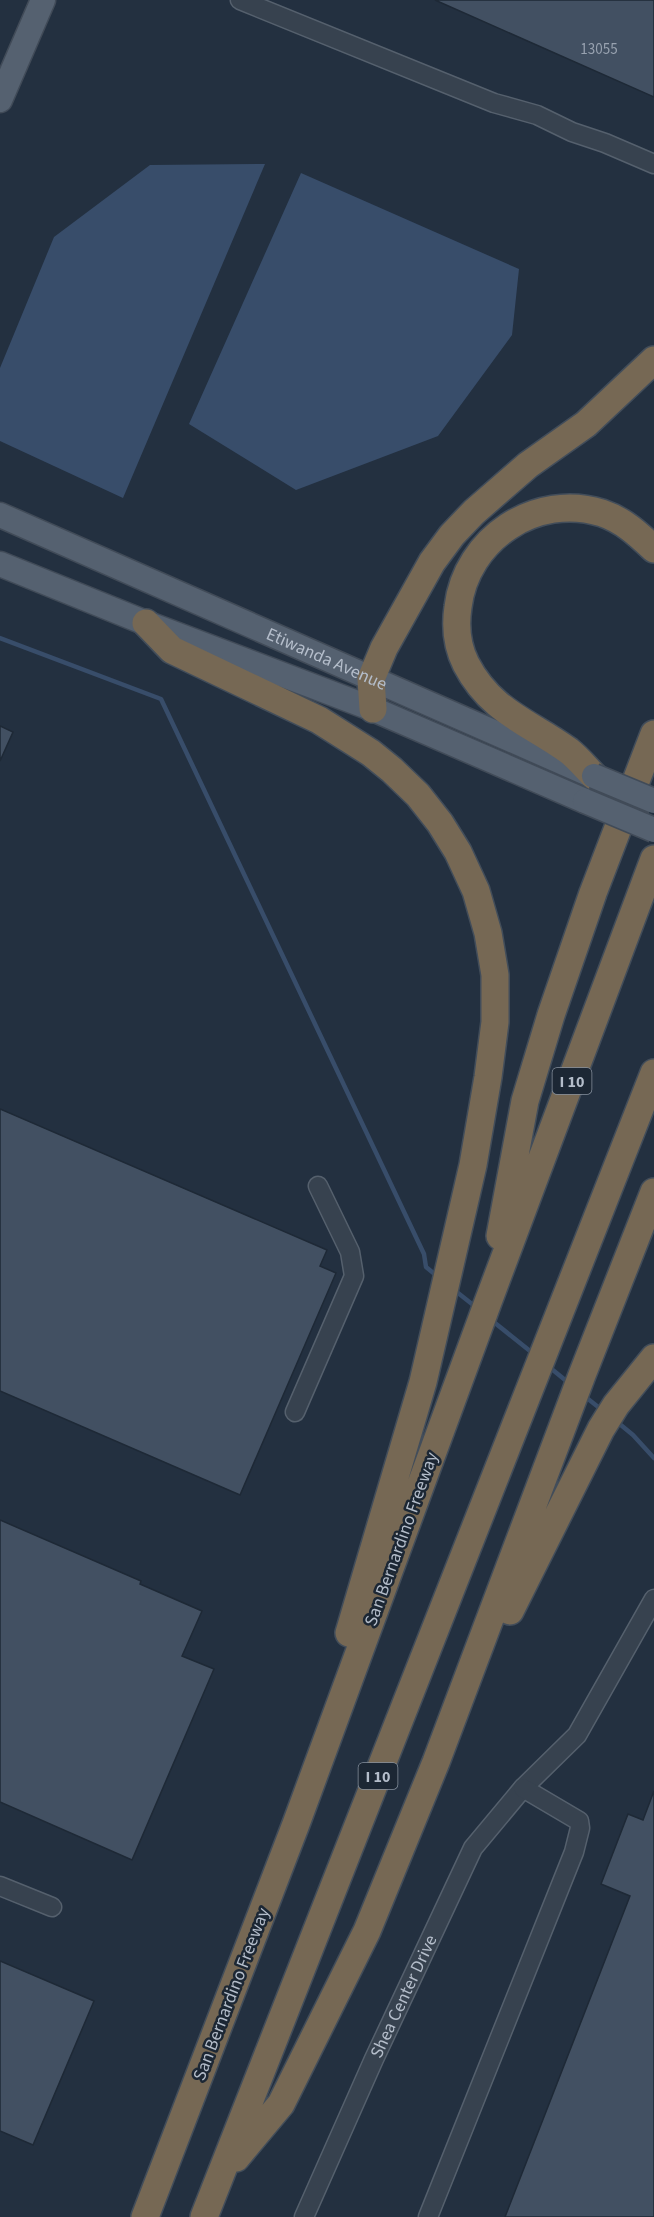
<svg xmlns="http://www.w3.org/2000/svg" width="654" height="2217" viewBox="0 0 654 2217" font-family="'Source Sans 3',sans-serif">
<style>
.water{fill:#384d6a}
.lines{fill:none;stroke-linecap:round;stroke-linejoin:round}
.stream{stroke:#384d6a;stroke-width:4.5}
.building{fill:#425062;stroke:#1e2936;stroke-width:1.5}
.minor-casing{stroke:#55606d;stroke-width:21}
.major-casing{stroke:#414b58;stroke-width:27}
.highway-casing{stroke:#424d5a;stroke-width:30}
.minor{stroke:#37424f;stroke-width:18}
.major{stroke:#556170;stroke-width:24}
.highway{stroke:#766854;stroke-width:27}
.major-bridge-casing{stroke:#414b58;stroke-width:27;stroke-linecap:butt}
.major-bridge{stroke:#556170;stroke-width:24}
.labels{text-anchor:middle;stroke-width:5;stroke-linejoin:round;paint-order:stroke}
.number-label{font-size:15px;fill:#98a2b0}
.shield{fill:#1c2734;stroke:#86909d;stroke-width:1.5}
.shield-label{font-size:16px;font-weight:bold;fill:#b4bdca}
.street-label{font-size:18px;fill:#b4bdca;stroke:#1c2734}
</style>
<rect width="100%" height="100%" fill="#233040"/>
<!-- water -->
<path class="water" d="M 265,164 L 123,498 L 0,441 L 0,368 L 54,237 L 150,165 Z
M 301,173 L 519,269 L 512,335 L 438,436 L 296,490 L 189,424 Z"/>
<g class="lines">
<!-- stream -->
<path class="stream" d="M 0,638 L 161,699 L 424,1254 L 426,1267 L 437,1276
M 453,1289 L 477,1308
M 490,1319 L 535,1355
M 548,1366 L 570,1384
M 583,1395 L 602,1410
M 616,1421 L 633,1435 L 654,1458"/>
</g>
<!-- building -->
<path class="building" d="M 435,0 L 654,0 L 654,97 Z
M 0,726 L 13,732 L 0,761 Z
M 0,1109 L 327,1250 L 320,1266 L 336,1273 L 240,1495 L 0,1391 Z
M 0,1520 L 141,1581 L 140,1584 L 202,1611 L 182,1656 L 214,1669 L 132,1860 L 0,1802 Z
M 654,1791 L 654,2217 L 505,2217 L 630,1896 L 601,1884 L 628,1814 L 643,1820 Z
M 0,1961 L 94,2001 L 33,2145 L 0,2131 Z"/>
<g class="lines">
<!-- minor casing -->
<g class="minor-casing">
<g id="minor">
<path d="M 240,0 L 494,103 L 537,115 L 572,132 L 605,143 L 654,164"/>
<path d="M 295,1412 L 354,1276 L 350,1252 L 318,1186"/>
<path d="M 0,1886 L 52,1907"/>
<path id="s1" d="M 304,2217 L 374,2059 L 473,1848 L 523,1788 L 577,1735 L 654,1599"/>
<path d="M 428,2217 L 574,1852 L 580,1828 L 579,1821 L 523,1788"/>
</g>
</g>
<!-- major casing -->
<g class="major-casing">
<g id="major">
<path d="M 0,100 L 43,0"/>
<path id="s2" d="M 0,515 L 591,775"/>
<path d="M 0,564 L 146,623 L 373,709 L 585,801"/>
</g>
</g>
<!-- highway casing -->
<g class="highway-casing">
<path id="highway" d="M 146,623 L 172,650 L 319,720 L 371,753 L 392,770 L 418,795 L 440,823 L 458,852 L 476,891 L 488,933 L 495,975 L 495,1022 L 488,1077 L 473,1165 L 423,1382 L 349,1633
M 373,709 L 371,679 L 384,648 L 432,562 L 452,535 L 474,512 L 528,465 L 586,424 L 654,360
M 594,776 C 586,768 578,758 569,751 C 529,722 491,712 466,664 C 457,646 455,627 458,607 C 466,539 536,492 602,513 C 623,520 638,534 654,549
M 500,1236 L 525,1101 L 551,1015 L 593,893 L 654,734
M 510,1611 L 601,1429 L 616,1405 L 654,1358
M 236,2158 L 281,2104 L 367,1931 L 436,1762 L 582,1375 L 654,1192
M 145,2217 L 296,1824 L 488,1302 L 654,859
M 204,2217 L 654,1073"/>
</g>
<!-- minor -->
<use href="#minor" class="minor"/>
<!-- major -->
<use href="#major" class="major"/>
<!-- highway -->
<use href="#highway" class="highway"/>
<!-- major-bridge casing -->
<g class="major-bridge-casing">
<path id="major-bridge" d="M 594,776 L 654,801
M 585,801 L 654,830"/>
</g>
<!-- major-bridge -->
<use href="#major-bridge" class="major-bridge"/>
</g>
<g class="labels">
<!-- number labels -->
<g class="number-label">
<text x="599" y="54">13055</text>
</g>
<!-- shield labels -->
<g class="shield">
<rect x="552.5" y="1068" width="39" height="26" rx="4.5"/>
<rect x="358.5" y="1763" width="39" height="26" rx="4.5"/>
</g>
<g class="shield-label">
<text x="572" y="1087">I 10</text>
<text x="378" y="1782">I 10</text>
</g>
<!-- street labels -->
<g class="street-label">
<text dy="6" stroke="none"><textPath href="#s2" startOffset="357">Etiwanda Avenue</textPath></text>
<text transform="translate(401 1539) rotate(-70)" y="6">San Bernardino Freeway</text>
<text transform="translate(231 1994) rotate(-69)" y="6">San Bernardino Freeway</text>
<text dy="6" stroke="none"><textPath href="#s1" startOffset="242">Shea Center Drive</textPath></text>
</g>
</g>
</svg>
